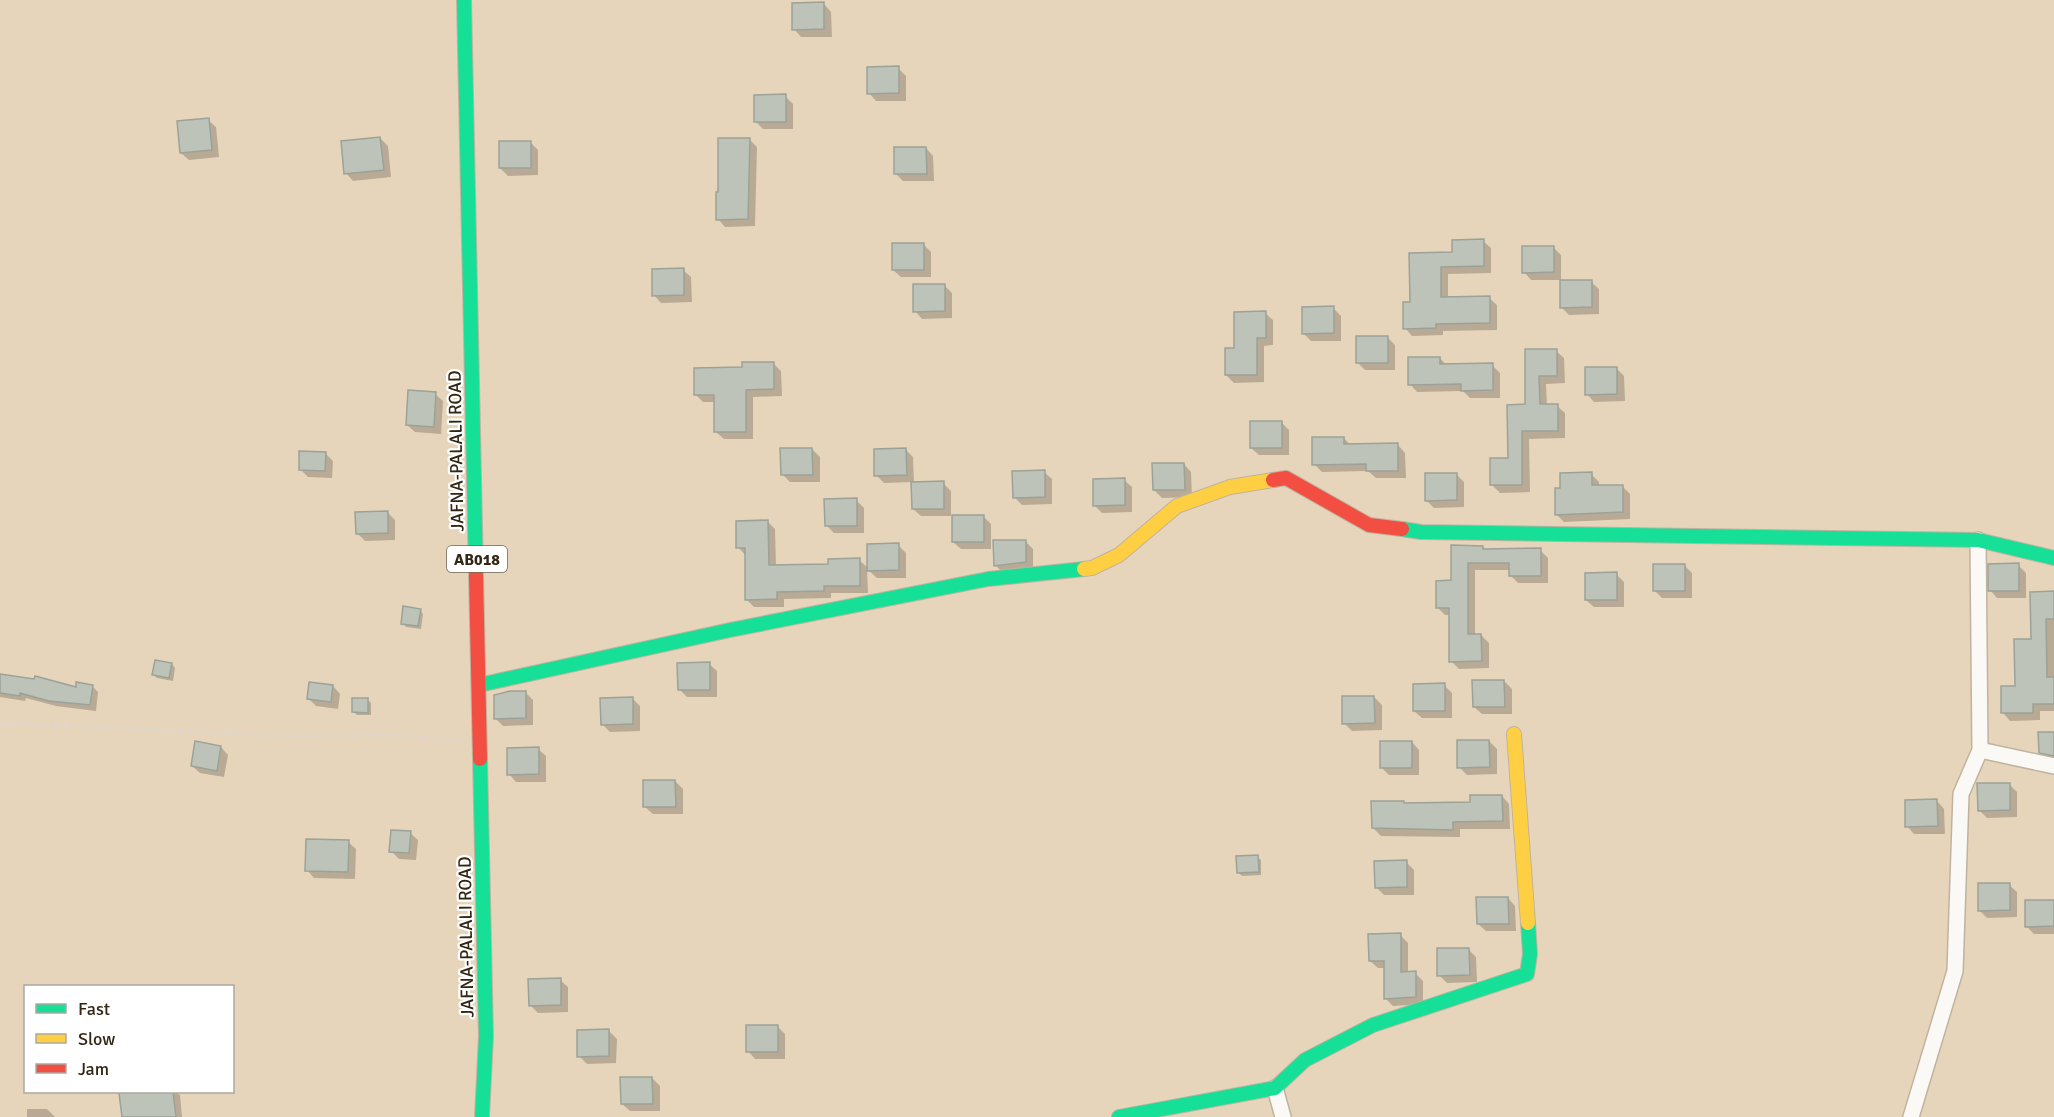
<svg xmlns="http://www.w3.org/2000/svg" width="2054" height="1117" viewBox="0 0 2054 1117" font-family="Signika,sans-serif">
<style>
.shadow{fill:#0003}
.building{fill:#bdc3b8;stroke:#9ca297;stroke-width:1.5}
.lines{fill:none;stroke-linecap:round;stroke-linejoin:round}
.street-casing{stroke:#c0b39e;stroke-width:18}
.fast-casing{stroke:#c0b39e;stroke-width:16}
.slow-casing{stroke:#c0b39e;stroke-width:16}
.jam-casing{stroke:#c0b39e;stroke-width:16}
.path{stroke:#ddd7cf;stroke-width:3;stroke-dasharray:4.5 4.5;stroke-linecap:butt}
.street{stroke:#fbf9f5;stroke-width:15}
.fast{stroke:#16e098;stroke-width:14}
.slow{stroke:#ffcf43;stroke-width:14}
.jam{stroke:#f24e42;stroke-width:14}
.labels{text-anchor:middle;stroke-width:4.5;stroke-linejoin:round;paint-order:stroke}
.shield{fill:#fff;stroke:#70675a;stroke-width:1.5}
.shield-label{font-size:16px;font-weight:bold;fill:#322614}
.street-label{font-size:18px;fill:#322614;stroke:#fff}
</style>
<rect width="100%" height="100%" fill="#e6d5bb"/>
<!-- shadow -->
<path class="shadow" d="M 824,4 L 831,12 L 832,37 L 801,37 L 794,29 Z
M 898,68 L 906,76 L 906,101 L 876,101 L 869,93 Z
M 785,96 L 793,104 L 793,129 L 763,129 L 755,121 Z
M 208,120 L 216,127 L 219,157 L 189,160 L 181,153 Z
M 380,138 L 388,146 L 391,177 L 353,181 L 346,173 Z
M 749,139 L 757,147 L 755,226 L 725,227 L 718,219 Z
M 530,142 L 538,150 L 538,175 L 508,176 L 500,168 Z
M 926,148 L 933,156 L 934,181 L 903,181 L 896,174 Z
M 1483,241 L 1491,248 L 1491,273 L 1448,274 L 1448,298 L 1489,298 L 1497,305 L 1497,330 L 1443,331 L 1443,335 L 1412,336 L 1405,328 L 1411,303 L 1410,254 L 1453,254 Z
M 923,244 L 931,252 L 931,277 L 901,277 L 893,270 Z
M 1553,247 L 1561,255 L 1561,280 L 1531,280 L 1524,272 Z
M 683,270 L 691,277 L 692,302 L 661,303 L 654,295 Z
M 1591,282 L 1599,289 L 1599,314 L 1569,315 L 1561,307 Z
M 944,285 L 952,293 L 952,318 L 922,319 L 915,311 Z
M 1333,308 L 1341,316 L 1341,341 L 1311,341 L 1303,333 Z
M 1265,313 L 1273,320 L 1273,345 L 1264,346 L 1264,382 L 1234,383 L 1226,375 L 1236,350 Z
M 1387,337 L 1395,345 L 1395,370 L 1365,370 L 1358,363 Z
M 1527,351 L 1556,351 L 1564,358 L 1565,383 L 1546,384 L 1547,406 L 1557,406 L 1565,413 L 1565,438 L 1529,439 L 1530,492 L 1500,493 L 1492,485 L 1510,460 L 1527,406 Z
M 1440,358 L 1447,366 L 1492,365 L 1500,373 L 1500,398 L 1470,398 L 1463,391 L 1417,392 L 1410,384 Z
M 774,364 L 781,371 L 782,396 L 753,397 L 753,439 L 724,439 L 716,432 L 715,402 L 703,402 L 695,394 L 744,368 Z
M 1616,368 L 1624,376 L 1625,401 L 1594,402 L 1587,394 Z
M 435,394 L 443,401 L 441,434 L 415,432 L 407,425 Z
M 1281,422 L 1289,430 L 1289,455 L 1259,455 L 1251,448 Z
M 1344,438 L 1351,446 L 1398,445 L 1405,453 L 1406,478 L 1376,478 L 1368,471 L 1322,472 L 1314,464 Z
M 812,449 L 820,457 L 820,482 L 790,482 L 782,474 Z
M 906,450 L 913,457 L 914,483 L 943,483 L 951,491 L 951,516 L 921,516 L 913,509 L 913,482 L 884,483 L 876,475 Z
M 325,453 L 333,461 L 332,478 L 308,477 L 300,469 Z
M 1184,464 L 1191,472 L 1192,497 L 1162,498 L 1154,490 Z
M 1044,472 L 1052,479 L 1052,504 L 1022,505 L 1014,497 Z
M 1456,474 L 1464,482 L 1464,507 L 1434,508 L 1426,500 Z
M 1591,474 L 1599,482 L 1599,487 L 1622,486 L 1630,494 L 1630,519 L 1564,522 L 1557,515 Z
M 1124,480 L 1132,487 L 1132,512 L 1102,513 L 1094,505 Z
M 856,500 L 864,508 L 864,533 L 834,533 L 826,525 Z
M 387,512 L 395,520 L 395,540 L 365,541 L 357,533 Z
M 983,516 L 991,524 L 991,549 L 961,549 L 953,542 Z
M 768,522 L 775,529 L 776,566 L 830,566 L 859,560 L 869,569 L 898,545 L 906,553 L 906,578 L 877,578 L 867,569 L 868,593 L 831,593 L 831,598 L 784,599 L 784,607 L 754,607 L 746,599 L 746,556 L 738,547 Z
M 1025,541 L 1033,549 L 1033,569 L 1003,573 L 995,565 Z
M 1452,547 L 1482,547 L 1486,551 L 1540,550 L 1548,558 L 1548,583 L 1518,583 L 1510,575 L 1510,570 L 1475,570 L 1475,635 L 1481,635 L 1489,643 L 1489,668 L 1459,669 L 1451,661 L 1451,615 L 1445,615 L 1437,607 L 1453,582 Z
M 1684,565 L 1692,573 L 1692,598 L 1662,598 L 1655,591 Z
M 2018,565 L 2026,573 L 2026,598 L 1997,598 L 1990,590 Z
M 1616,574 L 1624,582 L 1624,607 L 1594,607 L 1586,600 Z
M 2054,593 L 2054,711 L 2040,711 L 2040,720 L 2010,721 L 2003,713 L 2016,688 L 2032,640 Z
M 420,610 L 423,614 L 421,629 L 406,627 L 403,623 Z
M 172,664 L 175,668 L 173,681 L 157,678 L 154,675 Z
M 709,664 L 717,671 L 717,697 L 687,697 L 679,689 Z
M 0,677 L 77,689 L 92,686 L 98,692 L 96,711 L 56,706 L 26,698 L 25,701 L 0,697 Z
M 1504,681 L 1512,689 L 1512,714 L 1482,714 L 1474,707 Z
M 1444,685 L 1452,693 L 1452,718 L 1422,718 L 1414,711 Z
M 333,686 L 340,694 L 338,709 L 316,706 L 309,699 Z
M 525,692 L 533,700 L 533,725 L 503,726 L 495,718 Z
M 1374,697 L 1382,705 L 1382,730 L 1352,731 L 1344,723 Z
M 632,698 L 640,706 L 640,731 L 610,732 L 602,724 Z
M 367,699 L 371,703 L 371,715 L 357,715 L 354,712 Z
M 2054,734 L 2054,762 L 2048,760 L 2040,752 Z
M 1489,741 L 1497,749 L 1497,774 L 1467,775 L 1459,767 Z
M 1412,742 L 1419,750 L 1419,775 L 1389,775 L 1382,768 Z
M 221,747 L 228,755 L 224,777 L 200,773 L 192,766 Z
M 538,749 L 546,756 L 546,782 L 516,782 L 509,774 Z
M 675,781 L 683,789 L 683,814 L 653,814 L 645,807 Z
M 2009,784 L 2017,792 L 2017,817 L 1987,818 L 1979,810 Z
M 1502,796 L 1509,804 L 1510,829 L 1460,829 L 1460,837 L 1381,836 L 1373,828 Z
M 1937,801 L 1944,809 L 1945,834 L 1914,834 L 1907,826 Z
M 410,833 L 418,840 L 416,860 L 399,859 L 391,851 Z
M 348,842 L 356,849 L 355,879 L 314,878 L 307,870 Z
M 1257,857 L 1261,860 L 1261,875 L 1242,876 L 1238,872 Z
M 1406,862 L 1414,870 L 1414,895 L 1384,895 L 1376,887 Z
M 2009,885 L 2017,892 L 2017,917 L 1987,918 L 1979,910 Z
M 1508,898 L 1515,906 L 1516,931 L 1486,931 L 1478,924 Z
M 2054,901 L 2054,934 L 2034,934 L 2026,926 Z
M 1400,935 L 1408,943 L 1408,973 L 1415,973 L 1423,981 L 1423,1004 L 1393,1006 L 1385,998 L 1385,968 L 1378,968 L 1370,961 Z
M 1469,950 L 1476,957 L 1477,982 L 1447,983 L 1439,975 Z
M 560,980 L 568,987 L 568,1012 L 538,1013 L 530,1005 Z
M 777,1026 L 785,1034 L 785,1059 L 755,1059 L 748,1051 Z
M 609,1031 L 617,1039 L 616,1063 L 587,1064 L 579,1056 Z
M 652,1078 L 660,1086 L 660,1111 L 630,1111 L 622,1104 Z
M 142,1092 L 176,1092 L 180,1095 L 182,1117 L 124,1117 L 121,1094 Z
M 27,1109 L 47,1109 L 55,1117 L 27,1117 Z"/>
<!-- building -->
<path class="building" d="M 824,2 L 824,29 L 792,30 L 792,3 Z
M 899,66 L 899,93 L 867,94 L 867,67 Z
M 786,94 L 786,122 L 754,122 L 754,95 Z
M 209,118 L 212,150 L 180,153 L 177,121 Z
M 380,137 L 384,170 L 344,174 L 341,141 Z
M 718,138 L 750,138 L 748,219 L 716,220 L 716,192 L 718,192 Z
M 499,141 L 531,141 L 531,168 L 499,168 Z
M 894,147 L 926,147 L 927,174 L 894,174 Z
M 1484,239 L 1484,266 L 1441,267 L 1441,297 L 1490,296 L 1490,323 L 1436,324 L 1436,328 L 1403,329 L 1403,302 L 1410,302 L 1409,253 L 1452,252 L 1452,240 Z
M 892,243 L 924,243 L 924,270 L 892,270 Z
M 1522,246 L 1554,246 L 1554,272 L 1522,273 Z
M 684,268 L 684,295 L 652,296 L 652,269 Z
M 1560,280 L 1592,280 L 1592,307 L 1560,308 Z
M 913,284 L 945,284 L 945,311 L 913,312 Z
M 1334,306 L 1334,333 L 1302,334 L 1302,307 Z
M 1266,311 L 1266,338 L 1257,338 L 1257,375 L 1225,375 L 1225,348 L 1234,348 L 1234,312 Z
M 1356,336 L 1388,336 L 1388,363 L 1356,363 Z
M 1525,349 L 1557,349 L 1557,376 L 1539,376 L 1540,404 L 1558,404 L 1558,431 L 1522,431 L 1522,485 L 1490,485 L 1490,458 L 1508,458 L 1507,405 L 1525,404 Z
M 1408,357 L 1440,357 L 1440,364 L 1493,363 L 1493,390 L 1461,391 L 1461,384 L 1408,385 Z
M 742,362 L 774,362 L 774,389 L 746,390 L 746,432 L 714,432 L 714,395 L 694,395 L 694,368 L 742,367 Z
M 1585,367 L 1617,367 L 1617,394 L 1585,395 Z
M 408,390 L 436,392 L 434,427 L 406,425 Z
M 1250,421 L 1282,421 L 1282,448 L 1250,448 Z
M 1312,437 L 1344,437 L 1344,444 L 1398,443 L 1398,471 L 1366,471 L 1366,464 L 1312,465 Z
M 780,448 L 812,448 L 813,475 L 781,475 Z
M 906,448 L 907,475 L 874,476 L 874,449 Z
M 299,451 L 326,452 L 325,471 L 299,470 Z
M 1152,463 L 1184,463 L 1185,490 L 1153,490 Z
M 1045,470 L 1045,497 L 1013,498 L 1012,471 Z
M 1592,472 L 1592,485 L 1623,485 L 1623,512 L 1555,515 L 1555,488 L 1560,488 L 1560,473 Z
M 1425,473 L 1457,473 L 1457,500 L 1425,501 Z
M 1125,478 L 1125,505 L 1093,506 L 1093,479 Z
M 944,481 L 944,509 L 912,509 L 911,482 Z
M 857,498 L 857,526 L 825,526 L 824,499 Z
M 388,511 L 388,533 L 356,534 L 355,512 Z
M 952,515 L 984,515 L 984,542 L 952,542 Z
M 768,520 L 769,565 L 828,564 L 828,559 L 860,558 L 860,586 L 824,586 L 824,591 L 777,592 L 777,599 L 745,600 L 745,548 L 736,548 L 736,521 Z
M 993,540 L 1026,540 L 1026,562 L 994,566 Z
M 899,543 L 899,570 L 867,571 L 867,544 Z
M 1451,545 L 1483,546 L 1483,549 L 1541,548 L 1541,576 L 1509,576 L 1509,563 L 1468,563 L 1468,634 L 1481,634 L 1482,661 L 1449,662 L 1449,608 L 1436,608 L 1436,581 L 1451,580 Z
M 2019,563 L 2019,591 L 1988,591 L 1988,564 Z
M 1653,564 L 1685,564 L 1685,591 L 1653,591 Z
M 1617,572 L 1617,600 L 1585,600 L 1585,573 Z
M 2054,591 L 2054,619 L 2046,619 L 2047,677 L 2054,677 L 2054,704 L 2033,704 L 2033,713 L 2001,713 L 2001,686 L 2015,686 L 2014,639 L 2031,639 L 2030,592 Z
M 403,606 L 421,609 L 418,626 L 401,624 Z
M 155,660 L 172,663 L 169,678 L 152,675 Z
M 710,662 L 710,690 L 678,690 L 677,663 Z
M 0,674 L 34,679 L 35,676 L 76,687 L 76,682 L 93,685 L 90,705 L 49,701 L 20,693 L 20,696 L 0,693 Z
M 1472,680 L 1504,680 L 1505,707 L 1473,707 Z
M 309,682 L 333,685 L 331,702 L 307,699 Z
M 1445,683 L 1445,711 L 1413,711 L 1413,684 Z
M 510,691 L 526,691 L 526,718 L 494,719 L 494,695 Z
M 1342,696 L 1374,696 L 1375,723 L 1342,724 Z
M 633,697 L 633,724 L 601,725 L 600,698 Z
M 352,698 L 368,698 L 368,713 L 352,712 Z
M 2038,732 L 2054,732 L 2054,756 L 2039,753 Z
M 1457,740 L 1489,740 L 1490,767 L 1457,768 Z
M 195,741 L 221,746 L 217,771 L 191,766 Z
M 1380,741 L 1412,741 L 1412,768 L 1380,768 Z
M 539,747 L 539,774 L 507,775 L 507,748 Z
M 643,780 L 675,780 L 676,807 L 643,807 Z
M 1977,783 L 2010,783 L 2010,810 L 1978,811 Z
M 1470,795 L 1502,795 L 1503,821 L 1453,822 L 1453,830 L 1372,828 L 1371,801 L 1404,801 L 1404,803 L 1470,802 Z
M 1937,799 L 1938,826 L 1905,827 L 1905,800 Z
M 391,830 L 411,831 L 409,853 L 389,852 Z
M 306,839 L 349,840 L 348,872 L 305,871 Z
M 1258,855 L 1259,872 L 1237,873 L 1236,856 Z
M 1407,860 L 1407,887 L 1375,888 L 1374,861 Z
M 1978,883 L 2010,883 L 2010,910 L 1978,911 Z
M 1476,897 L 1508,897 L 1509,924 L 1477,924 Z
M 2025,900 L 2054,900 L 2054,926 L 2025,927 Z
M 1401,933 L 1401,972 L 1416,971 L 1416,997 L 1384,999 L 1384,961 L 1369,961 L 1368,934 Z
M 1437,948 L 1469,948 L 1470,975 L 1437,976 Z
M 561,978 L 561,1005 L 529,1006 L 528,979 Z
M 746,1025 L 778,1025 L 778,1052 L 746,1052 Z
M 609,1029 L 609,1056 L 577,1057 L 577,1030 Z
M 620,1077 L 652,1077 L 653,1104 L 621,1104 Z
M 130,1092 L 173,1092 L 176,1117 L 122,1117 L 119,1093 Z"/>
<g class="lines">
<!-- street casing -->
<g class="street-casing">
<path id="street" d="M 1980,750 L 2054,766
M 1275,1088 L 1283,1117
M 1911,1117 L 1955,971 L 1961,794 L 1980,750 L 1978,540"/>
</g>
<!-- fast casing -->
<g class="fast-casing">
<path id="fast" d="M 464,0 L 476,575
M 1402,529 L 1421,532 L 1978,540 L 2054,558
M 479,685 L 730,630 L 988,579 L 1084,569
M 480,759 L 486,1036 L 482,1117
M 1119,1117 L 1275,1088 L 1305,1060 L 1373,1025 L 1527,974 L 1530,954 L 1528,923"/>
</g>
<!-- slow casing -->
<g class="slow-casing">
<path id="slow" d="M 1084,569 L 1092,568 L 1119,555 L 1177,506 L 1230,487 L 1273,480
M 1514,734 L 1528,923"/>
</g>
<!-- jam casing -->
<g class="jam-casing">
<path id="jam" d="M 1273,480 L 1286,478 L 1369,525 L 1402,529
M 476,575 L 480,759"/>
</g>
<!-- path -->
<path class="path" d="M 0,723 L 282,736 L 401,735 L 461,741"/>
<!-- street -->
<use href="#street" class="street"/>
<!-- fast -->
<use href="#fast" class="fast"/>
<!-- slow -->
<use href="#slow" class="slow"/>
<!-- jam -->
<use href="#jam" class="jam"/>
</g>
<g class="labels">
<!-- shield labels -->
<rect class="shield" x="447" y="546" width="60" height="26" rx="4.5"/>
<g class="shield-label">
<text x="477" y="565">AB018</text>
</g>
<!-- street labels -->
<g class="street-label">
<text transform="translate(456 451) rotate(-91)" y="6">JAFNA-PALALI ROAD</text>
<text transform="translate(466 937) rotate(-91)" y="6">JAFNA-PALALI ROAD</text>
</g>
</g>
<!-- legend -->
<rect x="24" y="985" width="210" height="108" fill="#ffffff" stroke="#ada8a1" stroke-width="1.5"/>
<rect x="36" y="1004" width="30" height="9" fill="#16e098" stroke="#ada8a1" stroke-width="1.5"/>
<text x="78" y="1015" font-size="18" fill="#322614">Fast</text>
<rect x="36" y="1034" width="30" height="9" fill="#ffcf43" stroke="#ada8a1" stroke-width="1.5"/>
<text x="78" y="1045" font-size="18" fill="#322614">Slow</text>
<rect x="36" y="1064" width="30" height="9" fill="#f24e42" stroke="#ada8a1" stroke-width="1.5"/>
<text x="78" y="1075" font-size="18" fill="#322614">Jam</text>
</svg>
